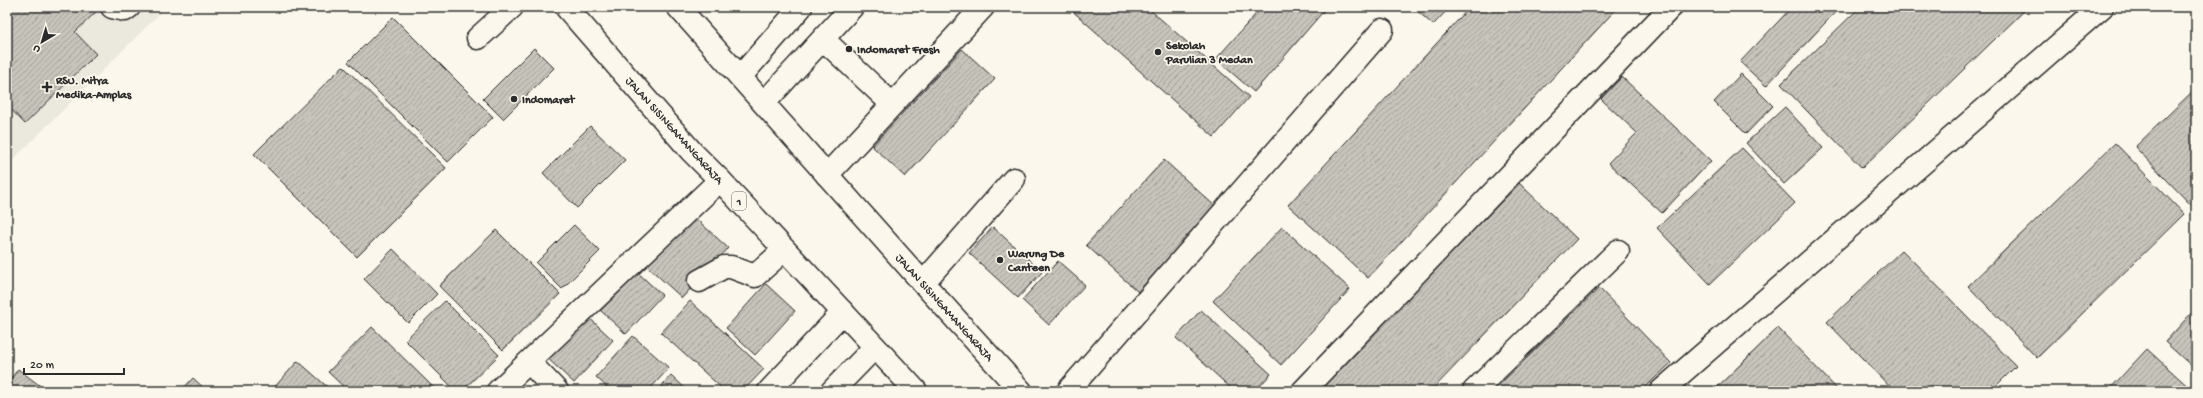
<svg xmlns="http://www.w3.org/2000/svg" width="2203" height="398" viewBox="0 0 2203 398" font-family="'Gochi Hand',sans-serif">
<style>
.built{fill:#ebe8de}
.building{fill:url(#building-hatch);stroke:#2b2b2b}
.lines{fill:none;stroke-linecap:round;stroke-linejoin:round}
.minor-casing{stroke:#2b2b2b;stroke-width:25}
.highway-casing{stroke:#2b2b2b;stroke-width:25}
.minor{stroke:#fbf7ec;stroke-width:22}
.highway{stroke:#fbf7ec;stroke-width:22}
.poi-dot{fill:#2b2b2b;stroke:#fbf7ec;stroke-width:1.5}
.labels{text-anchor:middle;stroke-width:3.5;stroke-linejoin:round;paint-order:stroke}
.shield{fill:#fbf7ec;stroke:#696865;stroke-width:1}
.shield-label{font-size:11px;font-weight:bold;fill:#2b2b2b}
.poi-label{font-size:12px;font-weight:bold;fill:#2b2b2b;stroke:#fbf7ec;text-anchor:start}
.street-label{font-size:12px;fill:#2b2b2b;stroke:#fbf7ec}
</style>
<defs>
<pattern id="building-hatch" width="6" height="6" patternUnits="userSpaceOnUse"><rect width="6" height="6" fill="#c7c4bc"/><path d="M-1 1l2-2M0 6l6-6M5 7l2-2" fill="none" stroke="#a29f99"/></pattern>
</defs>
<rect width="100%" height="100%" fill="#fbf7ec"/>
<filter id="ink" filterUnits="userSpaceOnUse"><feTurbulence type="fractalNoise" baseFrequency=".025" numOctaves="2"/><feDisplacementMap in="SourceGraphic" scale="8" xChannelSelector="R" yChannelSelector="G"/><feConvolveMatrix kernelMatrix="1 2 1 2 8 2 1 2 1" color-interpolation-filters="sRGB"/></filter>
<g filter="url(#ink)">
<!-- built -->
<path class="built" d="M 7,7 L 166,7 L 7,166 Z"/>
<!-- building -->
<path class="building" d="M 7,7 L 101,7 L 75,32 L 96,54 L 25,124 L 7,105 Z
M 1068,7 L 1147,7 L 1249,97 L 1214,137 Z
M 1262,7 L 1327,7 L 1254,92 L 1216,59 Z
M 1413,7 L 1450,7 L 1433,25 Z
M 1470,7 L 1618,7 L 1368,278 L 1288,205 Z
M 1792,7 L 1840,7 L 1766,86 L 1740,62 Z
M 1860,7 L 2028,7 L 1862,168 L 1781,84 Z
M 393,17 L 493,117 L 448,162 L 348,62 Z
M 534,48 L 554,68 L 503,119 L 483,99 Z
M 962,49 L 995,79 L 905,177 L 872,146 Z
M 343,66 L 446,168 L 357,257 L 254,154 Z
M 1741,74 L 1773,106 L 1746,134 L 1714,102 Z
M 1622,77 L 1711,161 L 1662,213 L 1608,163 L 1637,133 L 1601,99 Z
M 2196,88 L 2196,205 L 2193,207 L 2135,147 Z
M 1785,107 L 1823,148 L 1784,184 L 1746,143 Z
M 590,126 L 625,160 L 577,208 L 543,173 Z
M 2115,143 L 2184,214 L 2037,358 L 1968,286 Z
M 1742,148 L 1795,203 L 1710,284 L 1657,228 Z
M 1164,160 L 1216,207 L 1138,292 L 1086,245 Z
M 1519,183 L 1577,239 L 1431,391 L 1319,391 Z
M 693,216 L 728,248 L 682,298 L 647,266 Z
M 574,225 L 600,251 L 562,289 L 536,263 Z
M 993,227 L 1042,272 L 1018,298 L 969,253 Z
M 1282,227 L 1350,289 L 1281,365 L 1213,301 Z
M 496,230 L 560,294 L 503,350 L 439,286 Z
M 393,249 L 437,294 L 408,323 L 364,279 Z
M 1902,250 L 2016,366 L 1991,391 L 1894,391 L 1827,322 Z
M 1058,261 L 1085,285 L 1049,325 L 1022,300 Z
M 636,271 L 662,295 L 626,334 L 600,310 Z
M 766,284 L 795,311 L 755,355 L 726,328 Z
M 1599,288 L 1671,363 L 1641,391 L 1493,391 Z
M 445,301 L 499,355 L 462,391 L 456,391 L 405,340 Z
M 690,301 L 764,369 L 743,391 L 725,391 L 661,333 Z
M 2196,308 L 2196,370 L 2165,342 Z
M 1201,310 L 1271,374 L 1255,391 L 1234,391 L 1176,338 Z
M 583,312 L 613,340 L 574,383 L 544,355 Z
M 372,327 L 437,391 L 348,391 L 328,372 Z
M 1778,328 L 1839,391 L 1713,391 Z
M 633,336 L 669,368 L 648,391 L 611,391 L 596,377 Z
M 2147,349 L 2193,391 L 2108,391 Z
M 298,361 L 332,391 L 271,391 Z
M 18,369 L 47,391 L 7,391 L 7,384 Z
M 671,375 L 688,391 L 657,391 Z
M 193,378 L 207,391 L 181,391 Z"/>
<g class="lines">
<!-- minor casing -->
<g class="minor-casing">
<path id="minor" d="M 112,7 L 125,10 L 129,7
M 478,38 L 512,7
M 823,39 L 892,104
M 741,76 L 801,7
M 764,103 L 852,7
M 827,175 L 983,7
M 699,281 L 724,267 L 731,267 L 755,276 L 784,250
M 923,283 L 1014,179
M 529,362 L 557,391
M 498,391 L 720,180
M 769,391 L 843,312
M 832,391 L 875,347
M 1068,391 L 1382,30
M 1303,391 L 1671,7
M 1474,391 L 1618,251
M 1661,391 L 2102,7"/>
</g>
<!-- highway casing -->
<g class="highway-casing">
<path id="highway" d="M 566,7 L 692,152 L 720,180 L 916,391
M 678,7 L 923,283 L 1021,391"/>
</g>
<!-- minor -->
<use href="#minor" class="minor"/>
<!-- highway -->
<use href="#highway" class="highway"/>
</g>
</g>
<!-- markers -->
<g class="poi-dot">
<circle cx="849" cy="49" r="4"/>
<circle cx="1158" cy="52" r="4"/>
<path d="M45 81h4v4h4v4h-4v4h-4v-4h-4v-4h4z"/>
<circle cx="514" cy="99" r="4"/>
<circle cx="1000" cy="260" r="4"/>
</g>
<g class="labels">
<!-- shield labels -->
<rect class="shield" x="732" y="192" width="14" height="18" rx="3"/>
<g class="shield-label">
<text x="739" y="205">1</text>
</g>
<!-- poi labels -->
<g class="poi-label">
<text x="1166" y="49">Sekolah<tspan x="1166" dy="14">Parulian 3 Medan</tspan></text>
<text x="857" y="53">Indomaret Fresh</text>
<text x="56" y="84">RSU. Mitra<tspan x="56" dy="14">Medika-Amplas</tspan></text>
<text x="522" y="103">Indomaret</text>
<text x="1008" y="257">Warung De<tspan x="1008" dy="14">Canteen</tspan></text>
</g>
<!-- street labels -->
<g class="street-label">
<text transform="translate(675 130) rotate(48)" y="4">JALAN SISINGAMANGARAJA</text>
<text transform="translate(945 307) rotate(48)" y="4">JALAN SISINGAMANGARAJA</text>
</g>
</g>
<!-- margin -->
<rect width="2203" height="398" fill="none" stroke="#fbf7ec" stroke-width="24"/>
<rect x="12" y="12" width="2179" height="374" fill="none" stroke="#2b2b2b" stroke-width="1.5" filter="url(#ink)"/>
<!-- north arrow -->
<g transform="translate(42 42) rotate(218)" stroke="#fbf7ec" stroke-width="3" paint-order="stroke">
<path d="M0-3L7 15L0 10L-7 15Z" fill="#2b2b2b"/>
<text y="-6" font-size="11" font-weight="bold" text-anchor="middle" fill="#2b2b2b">U</text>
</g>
<!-- scale -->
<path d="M24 368v6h100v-6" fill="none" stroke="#2b2b2b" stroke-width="2"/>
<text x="30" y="368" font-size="12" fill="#2b2b2b" stroke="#fbf7ec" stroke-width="3" paint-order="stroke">20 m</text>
</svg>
